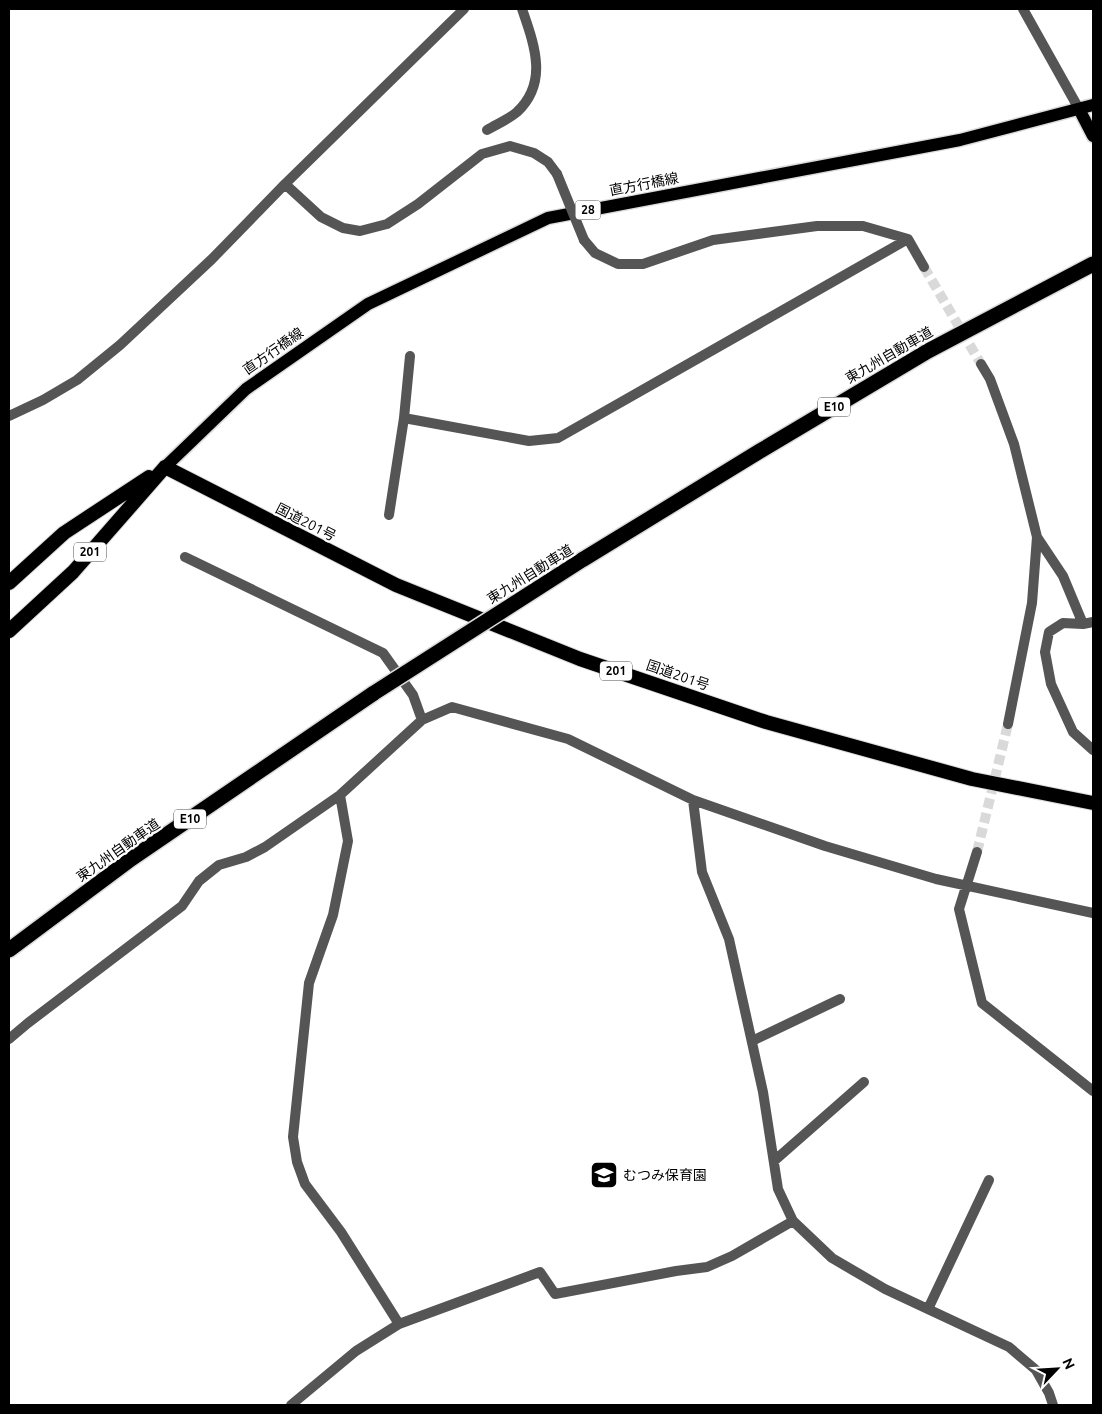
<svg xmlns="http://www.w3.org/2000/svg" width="1102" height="1414" viewBox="0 0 1102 1414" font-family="Ubuntu,'Noto Sans JP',sans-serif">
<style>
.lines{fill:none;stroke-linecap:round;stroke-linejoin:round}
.minor-tunnel{stroke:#d9d9d9;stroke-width:10;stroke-dasharray:10 5;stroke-linecap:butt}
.primary-casing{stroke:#dbdbdb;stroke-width:15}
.trunk-casing{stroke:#dbdbdb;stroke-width:16}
.motorway-casing{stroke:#dbdbdb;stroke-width:18}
.minor{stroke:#555;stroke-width:10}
.tertiary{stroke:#555;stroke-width:10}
.primary{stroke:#000;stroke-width:12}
.trunk{stroke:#000;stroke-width:14}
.motorway{stroke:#000;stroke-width:15}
.motorway-bridge-casing{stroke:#dbdbdb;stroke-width:18;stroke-linecap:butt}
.minor-bridge{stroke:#555;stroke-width:10}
.motorway-bridge{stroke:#000;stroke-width:15}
.labels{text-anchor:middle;stroke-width:4.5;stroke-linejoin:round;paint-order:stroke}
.shield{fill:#fff;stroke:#4c4c4c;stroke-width:1}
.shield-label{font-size:12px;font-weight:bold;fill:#000}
.street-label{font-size:14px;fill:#000;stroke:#fff}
.poi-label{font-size:14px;fill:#000;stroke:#fff;text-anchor:start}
</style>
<rect width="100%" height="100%" fill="#fff"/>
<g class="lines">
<!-- minor-tunnel -->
<path class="minor-tunnel" d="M 924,267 L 981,364
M 977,852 L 1008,724"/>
<!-- primary casing -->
<g class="primary-casing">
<path id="primary" d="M 1079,109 L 1093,136
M 165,467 L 246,389 L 368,304 L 548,218 L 960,140 L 1093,105"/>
</g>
<!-- trunk casing -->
<g class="trunk-casing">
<path id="trunk" d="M 165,467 L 396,585 L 580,659 L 766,722 L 972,779 L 1093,803
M 9,583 L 64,533 L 149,477
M 9,631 L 73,572 L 165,467"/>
</g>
<!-- motorway casing -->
<g class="motorway-casing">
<path id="motorway" d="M 582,560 L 760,451 L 928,351 L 1093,264
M 9,950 L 131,859 L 374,693"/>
</g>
<!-- minor -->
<path class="minor" d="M 487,130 C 497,124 509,119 517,112 C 549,82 534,44 522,9
M 285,184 L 321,217 L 343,228 L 360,231 L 387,224 L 418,204 L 482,154 L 510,146 L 534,153 L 548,162 L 557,174
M 584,240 L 595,253 L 618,264 L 643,264 L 713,240 L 817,226 L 863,226 L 908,239
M 981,364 L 990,379 L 1014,444 L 1037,537 L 1063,576 L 1083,624
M 9,416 L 43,400 L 77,380 L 120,345 L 212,259 L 285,184 L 464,9
M 404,418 L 529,441 L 558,438 L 908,239 L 924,267
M 389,515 L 404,418 L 410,356
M 185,557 L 383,653 L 413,695 L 422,720
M 1093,622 L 1083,624 L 1063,623 L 1049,632 L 1045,652 L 1051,684 L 1073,732 L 1093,750
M 1008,724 L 1032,603 L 1037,537
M 340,795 L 348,841 L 333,915 L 309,983 L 293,1137 L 297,1162 L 305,1184 L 341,1232 L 399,1324
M 693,800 L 702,872 L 729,939 L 763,1092 L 778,1189 L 793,1221 L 832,1258 L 885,1289 L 1009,1347 L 1036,1370 L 1049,1393 L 1053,1405
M 977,852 L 959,909 L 982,1003 L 1093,1091
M 9,1039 L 28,1023 L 182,906 L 199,881 L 219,865 L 246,857 L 265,847 L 340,795 L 422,720 L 452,707 L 568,739 L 693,800 L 825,846 L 936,879 L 1093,913
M 752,1041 L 840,999
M 774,1161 L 864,1082
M 928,1309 L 989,1180
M 291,1405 L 356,1351 L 399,1324 L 540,1272 L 555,1294 L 676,1271 L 707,1267 L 732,1256 L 793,1221"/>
<!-- tertiary -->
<path class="tertiary" d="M 1023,9 L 1079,109"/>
<!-- primary -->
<use href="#primary" class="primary"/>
<!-- trunk -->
<use href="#trunk" class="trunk"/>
<!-- motorway -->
<use href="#motorway" class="motorway"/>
<!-- motorway-bridge casing -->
<g class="motorway-bridge-casing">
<path id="motorway-bridge" d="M 374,693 L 582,560"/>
</g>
<!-- minor-bridge -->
<path class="minor-bridge" d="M 557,174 L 584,240"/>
<!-- motorway-bridge -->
<use href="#motorway-bridge" class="motorway-bridge"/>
</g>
<!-- icons -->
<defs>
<g id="school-square" transform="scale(1.4375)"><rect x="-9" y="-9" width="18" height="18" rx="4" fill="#000" stroke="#fff"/><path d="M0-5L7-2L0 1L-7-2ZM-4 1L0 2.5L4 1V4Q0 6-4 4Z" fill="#fff"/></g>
</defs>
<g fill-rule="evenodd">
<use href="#school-square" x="604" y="1175"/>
</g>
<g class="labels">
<!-- shield labels -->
<g class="shield">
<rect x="575.5" y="200.5" width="25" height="19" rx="4"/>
<rect x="818" y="397.5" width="32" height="19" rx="4"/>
<rect x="74" y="542.5" width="32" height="19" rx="4"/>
<rect x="600" y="661.5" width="32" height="19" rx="4"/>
<rect x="174" y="809.5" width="32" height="19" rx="4"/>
</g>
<g class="shield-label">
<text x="588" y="214">28</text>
<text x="834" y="411">E10</text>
<text x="90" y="556">201</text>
<text x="616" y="675">201</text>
<text x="190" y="823">E10</text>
</g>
<!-- street labels -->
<g class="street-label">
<text transform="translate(644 184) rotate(-11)" y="5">直方行橋線</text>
<text transform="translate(273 351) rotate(-35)" y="5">直方行橋線</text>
<text transform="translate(889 355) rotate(-30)" y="5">東九州自動車道</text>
<text transform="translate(306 522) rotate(27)" y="5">国道201号</text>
<text transform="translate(530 574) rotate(-32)" y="5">東九州自動車道</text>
<text transform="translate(678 675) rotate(19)" y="5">国道201号</text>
<text transform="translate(118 850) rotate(-35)" y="5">東九州自動車道</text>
</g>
<!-- poi labels -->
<g class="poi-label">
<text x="623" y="1180">むつみ保育園</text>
</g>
</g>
<!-- border -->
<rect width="1102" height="1414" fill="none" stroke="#000000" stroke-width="20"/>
<!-- north arrow -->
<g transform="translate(1057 1369) rotate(65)" stroke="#ffffff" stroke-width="4" paint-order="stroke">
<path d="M0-4L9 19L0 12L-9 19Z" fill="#000000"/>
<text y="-8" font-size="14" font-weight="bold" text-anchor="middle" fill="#000000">N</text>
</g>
</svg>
